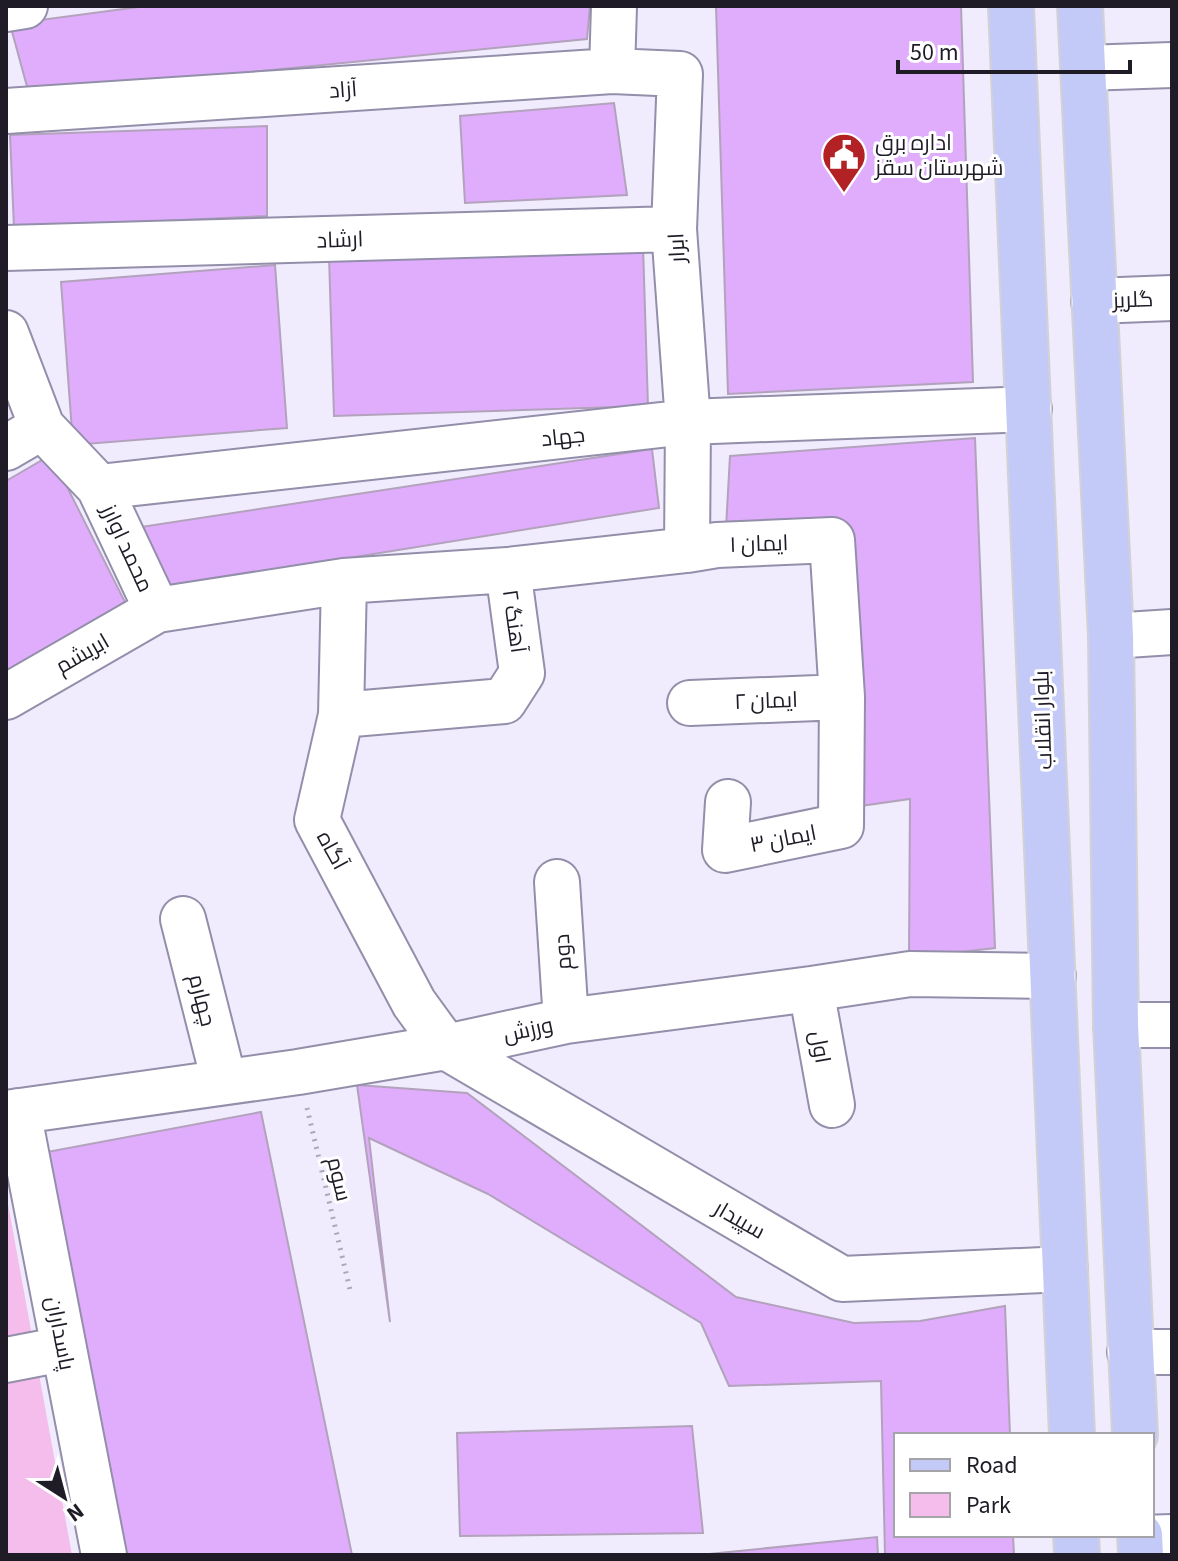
<svg xmlns="http://www.w3.org/2000/svg" width="1178" height="1561" viewBox="0 0 1178 1561" font-family="'Source Sans 3',Cairo,sans-serif">
<style>
.green{fill:#f4bdec}
.building{fill:#e0adfc;stroke:#b2a2bc;stroke-width:2}
.lines{fill:none;stroke-linecap:round;stroke-linejoin:round}
.minor-casing{stroke:#938ea9;stroke-width:48}
.major-casing{stroke:#d2d2d4;stroke-width:48}
.path{stroke:#aba8b7;stroke-width:5;stroke-dasharray:2 6;stroke-linecap:butt}
.minor{stroke:#fff;stroke-width:44}
.major{stroke:#c3caf7;stroke-width:44}
.labels{text-anchor:middle;stroke-width:6;stroke-linejoin:round;paint-order:stroke}
.street-label{font-size:22px;fill:#1f1c27;stroke:#fff}
.poi-label{font-size:22px;fill:#1f1c27;stroke:#fff;text-anchor:start}
</style>
<rect width="100%" height="100%" fill="#f0ecfe"/>
<!-- green -->
<path class="green" d="M 6,1193 L 72,1555 L 6,1555 Z"/>
<!-- building -->
<path class="building" d="M 146,6 L 590,6 L 587,39 L 29,94 L 10,24 Z
M 716,6 L 961,6 L 973,382 L 728,394 Z
M 614,103 L 627,195 L 465,203 L 460,116 Z
M 267,126 L 267,216 L 14,228 L 10,135 Z
M 643,246 L 648,406 L 334,416 L 329,256 Z
M 275,265 L 287,428 L 73,445 L 61,282 Z
M 975,438 L 995,948 L 909,958 L 910,799 L 853,807 L 844,532 L 726,528 L 730,456 Z
M 652,449 L 659,508 L 168,587 L 141,527 Z
M 51,455 L 125,602 L 6,673 L 6,481 Z
M 357,1085 L 467,1093 L 736,1297 L 854,1323 L 920,1321 L 1005,1306 L 1010,1435 L 896,1435 L 896,1535 L 1013,1535 L 1014,1555 L 885,1555 L 881,1381 L 729,1386 L 701,1323 L 488,1194 L 369,1138 L 390,1322 Z
M 261,1112 L 352,1555 L 117,1555 L 47,1152 Z
M 692,1426 L 703,1533 L 460,1536 L 457,1433 Z
M 877,1537 L 878,1555 L 699,1555 Z"/>
<g class="lines">
<!-- minor casing -->
<g class="minor-casing">
<path id="minor" d="M 6,9 L 25,6
M 1084,68 L 1172,65
M 612,71 L 614,6
M 6,111 L 612,71 L 680,74 L 674,229 L 688,422 L 687,550
M 6,248 L 674,229
M 1094,301 L 1172,298
M 6,333 L 42,427 L 99,487 L 157,610
M 6,448 L 42,427
M 99,487 L 688,422 L 1029,409
M 344,581 L 341,715 L 317,820 L 414,1003 L 446,1047 L 842,1279 L 1065,1269
M 1111,636 L 1172,632
M 6,697 L 157,610 L 344,581 L 508,570 L 687,550 L 717,545 L 832,540 L 842,697 L 841,826 L 725,850 L 728,802
M 690,703 L 842,697
M 341,715 L 504,701 L 522,673 L 508,570
M 557,882 L 566,1021
M 183,919 L 224,1081
M 811,989 L 832,1105
M 1116,1025 L 1172,1025
M 18,1111 L 104,1555
M 6,1113 L 298,1072 L 446,1047 L 566,1021 L 811,989 L 910,974 L 1053,976
M 1130,1352 L 1172,1352
M 6,1360 L 63,1349
M 1141,1538 L 1172,1537"/>
</g>
<!-- major casing -->
<g class="major-casing">
<path id="major" d="M 1011,6 L 1072,1435
M 1080,6 L 1111,636 L 1116,1025 L 1135,1435
M 1076,1535 L 1077,1555
M 1140,1535 L 1141,1555"/>
</g>
<!-- path -->
<path class="path" d="M 307,1108 L 351,1294"/>
<!-- minor -->
<use href="#minor" class="minor"/>
<!-- major -->
<use href="#major" class="major"/>
</g>
<!-- icons -->
<defs>
<g id="civic-pin" transform="scale(2.3)"><path d="M0 17L-7.5 6A9.5 9.5 0 1 1 7.5 6Z" fill="#b22124" stroke="#fff"/><path d="M-.6-6.5H3V-4.5H.6V-3L4-1V1h2V6H-6V1h2V-1L-.6-3ZM-1.2 2.5V6h2.4V2.5Z" fill="#fff"/></g>
</defs>
<g fill-rule="evenodd">
<use href="#civic-pin" x="844" y="155"/>
</g>
<g class="labels">
<!-- street labels -->
<g class="street-label">
<text transform="translate(343 89) rotate(-4)" y="8">آزاد</text>
<text transform="translate(340 239) rotate(-2)" y="8">ارشاد</text>
<text transform="translate(676 248) rotate(-93)" y="8">ابرار</text>
<text transform="translate(1133 299) rotate(-2)" y="8">گلریز</text>
<text transform="translate(563 436) rotate(-6)" y="8">جهاد</text>
<text transform="translate(759 543) rotate(-2)" y="8">ایمان ۱</text>
<text transform="translate(128 548) rotate(65)" y="8">محمد اوارز</text>
<text transform="translate(515 621) rotate(82)" y="8">آهنگ ۲</text>
<text transform="translate(82 653) rotate(-30)" y="8">ابریشم</text>
<text transform="translate(766 700) rotate(-2)" y="8">ایمان ۲</text>
<text transform="translate(1042 720) rotate(-92)" y="8">بلوار انقلاب</text>
<text transform="translate(783 838) rotate(-11)" y="8">ایمان ۳</text>
<text transform="translate(333 850) rotate(61)" y="8">آگاه</text>
<text transform="translate(562 952) rotate(-94)" y="8">دوم</text>
<text transform="translate(203 1000) rotate(76)" y="8">چهارم</text>
<text transform="translate(528 1029) rotate(-12)" y="8">ورزش</text>
<text transform="translate(821 1047) rotate(80)" y="8">اول</text>
<text transform="translate(340 1179) rotate(77)" y="8">سوم</text>
<text transform="translate(740 1219) rotate(30)" y="8">سپیدار</text>
<text transform="translate(61 1333) rotate(79)" y="8">پاسداران</text>
</g>
<!-- poi labels -->
<g class="poi-label">
<text x="875" y="150">اداره برق<tspan x="875" dy="25">شهرستان سقز</tspan></text>
</g>
</g>
<!-- border -->
<rect width="1178" height="1561" fill="none" stroke="#1f1c27" stroke-width="16"/>
<!-- legend -->
<rect x="894" y="1433" width="260" height="104" fill="#ffffff" stroke="#a5a4a9" stroke-width="2"/>
<rect x="910" y="1459" width="40" height="12" fill="#c3caf7" stroke="#a5a4a9" stroke-width="2"/>
<text x="966" y="1473" font-size="24" fill="#1f1c27">Road</text>
<rect x="910" y="1493" width="40" height="24" fill="#f4bdec" stroke="#a5a4a9" stroke-width="2"/>
<text x="966" y="1513" font-size="24" fill="#1f1c27">Park</text>
<!-- north arrow -->
<g transform="translate(64 1497) rotate(144)" stroke="#ffffff" stroke-width="6" paint-order="stroke">
<path d="M0-6L14 30L0 20L-14 30Z" fill="#1f1c27"/>
<text y="-12" font-size="22" font-weight="bold" text-anchor="middle" fill="#1f1c27">N</text>
</g>
<!-- scale -->
<path d="M898 60v12h232v-12" fill="none" stroke="#1f1c27" stroke-width="4"/>
<text x="910" y="60" font-size="24" fill="#1f1c27" stroke="#ffffff" stroke-width="6" paint-order="stroke">50 m</text>
</svg>
